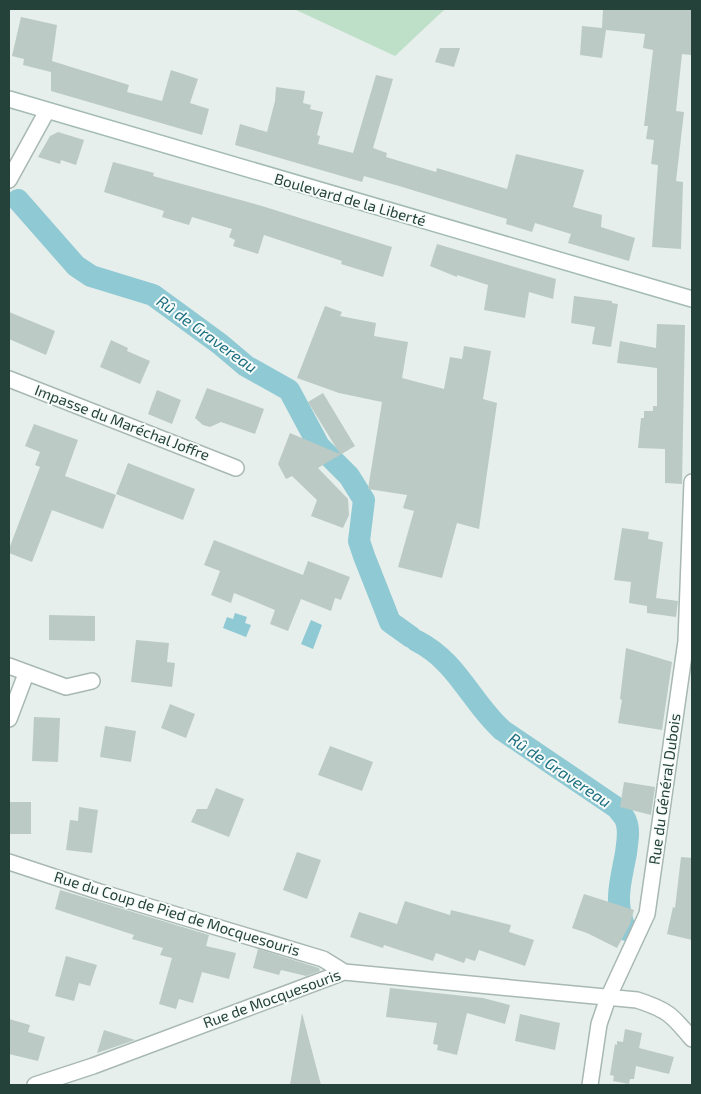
<svg xmlns="http://www.w3.org/2000/svg" width="701" height="1094" viewBox="0 0 701 1094" font-family="'Exo 2',sans-serif">
<style>
.green{fill:#bfe0c8}
.water{fill:#8ec9d4}
.lines{fill:none;stroke-linecap:round;stroke-linejoin:round}
.canal{stroke:#8ec9d4;stroke-width:22}
.building{fill:#bbcac4}
.street-casing{stroke:#a8b8b2;stroke-width:18}
.secondary-casing{stroke:#a4bbb3;stroke-width:18}
.street{stroke:#fff;stroke-width:15}
.secondary{stroke:#fff;stroke-width:15}
.labels{text-anchor:middle;stroke-width:4;stroke-linejoin:round;paint-order:stroke}
.street-label{font-size:15px;fill:#24423a;stroke:#f7fbf9}
.water-label{font-size:16px;font-style:italic;fill:#1c6f80;stroke:#f7fbf9}
</style>
<rect width="100%" height="100%" fill="#e6efeb"/>
<!-- green -->
<path class="green" d="M 294,9 L 445,9 L 395,56 Z"/>
<!-- water -->
<path class="water" d="M 235,613 L 247,617 L 245,623 L 251,625 L 246,637 L 223,628 L 227,617 L 233,619 Z
M 311,620 L 322,625 L 313,649 L 301,644 Z"/>
<g class="lines">
<!-- canal -->
<path class="canal" d="M 18,200 L 76,266 L 91,276 L 153,295 L 220,344 L 246,366 L 289,390 L 319,446 L 349,476 L 364,500 L 359,541 L 364,556 L 390,622 L 411,637
M 417,641 C 458,662 470,701 502,730 L 617,808 C 620,812 625,817 626,821 C 630,831 627,843 626,853 C 621,881 613,902 626,930"/>
</g>
<!-- building -->
<path class="building" d="M 603,9 L 692,9 L 691,55 L 682,54 L 676,111 L 684,112 L 676,181 L 683,182 L 681,249 L 652,247 L 658,165 L 651,164 L 654,140 L 646,139 L 648,126 L 644,126 L 653,50 L 643,48 L 645,34 L 606,30 L 602,58 L 580,55 L 582,26 L 602,28 Z
M 21,17 L 57,25 L 52,61 L 129,85 L 127,92 L 162,101 L 171,70 L 198,79 L 190,103 L 209,109 L 202,135 L 51,91 L 51,72 L 23,65 L 24,59 L 12,56 Z
M 440,48 L 460,48 L 454,67 L 435,62 Z
M 376,75 L 393,79 L 373,148 L 387,153 L 386,157 L 436,172 L 437,168 L 507,189 L 516,154 L 584,170 L 573,207 L 602,215 L 601,227 L 635,238 L 629,261 L 568,243 L 571,234 L 535,223 L 532,232 L 506,224 L 507,219 L 399,186 L 364,176 L 362,182 L 235,145 L 240,124 L 267,132 L 275,101 L 276,87 L 305,91 L 303,103 L 311,105 L 310,109 L 323,112 L 317,135 L 320,136 L 318,144 L 353,153 Z
M 58,132 L 84,140 L 76,165 L 61,160 L 60,164 L 38,157 L 50,136 Z
M 113,162 L 154,173 L 153,176 L 262,206 L 392,247 L 383,277 L 341,264 L 342,261 L 264,235 L 258,254 L 233,246 L 235,240 L 229,237 L 232,229 L 192,217 L 189,225 L 162,217 L 164,211 L 104,192 Z
M 437,244 L 556,279 L 553,299 L 529,292 L 525,318 L 484,310 L 488,285 L 457,275 L 457,277 L 430,266 Z
M 574,296 L 612,301 L 612,303 L 618,304 L 611,347 L 592,344 L 595,327 L 571,323 Z
M 325,306 L 342,312 L 340,316 L 376,323 L 374,336 L 408,342 L 402,378 L 444,389 L 450,357 L 462,359 L 464,346 L 491,351 L 483,399 L 497,403 L 479,529 L 457,523 L 442,578 L 398,567 L 414,511 L 403,508 L 407,495 L 368,489 L 382,402 L 339,393 L 297,378 Z
M 9,312 L 55,331 L 46,355 L 9,339 Z
M 657,324 L 685,325 L 682,484 L 665,483 L 665,449 L 638,448 L 641,418 L 644,418 L 644,411 L 653,411 L 653,406 L 657,406 L 657,368 L 617,363 L 620,341 L 656,348 Z
M 111,340 L 128,348 L 127,351 L 150,361 L 140,384 L 100,367 Z
M 207,388 L 264,409 L 255,434 L 221,422 L 210,427 L 203,425 L 195,418 Z
M 157,390 L 181,400 L 172,424 L 148,414 Z
M 323,393 L 355,446 L 318,468 L 348,499 L 349,515 L 343,528 L 311,516 L 317,500 L 292,476 L 286,479 L 278,464 L 290,433 L 340,454 L 308,402 Z
M 34,424 L 78,440 L 65,476 L 116,495 L 103,529 L 52,510 L 32,562 L 9,553 L 9,549 L 40,467 L 35,465 L 40,452 L 25,446 Z
M 128,463 L 195,489 L 183,520 L 116,494 Z
M 622,528 L 649,532 L 648,539 L 663,542 L 656,598 L 678,601 L 676,617 L 647,613 L 647,606 L 629,603 L 631,582 L 614,580 Z
M 214,540 L 303,575 L 308,561 L 350,577 L 341,600 L 335,598 L 331,611 L 301,599 L 288,631 L 270,624 L 275,610 L 234,593 L 231,603 L 211,595 L 220,571 L 204,565 Z
M 49,615 L 95,616 L 95,641 L 49,640 Z
M 136,640 L 169,643 L 167,662 L 175,663 L 172,687 L 131,682 Z
M 626,648 L 672,662 L 662,730 L 618,723 L 622,700 L 620,699 Z
M 170,704 L 195,714 L 186,738 L 161,728 Z
M 34,717 L 60,718 L 58,762 L 32,761 Z
M 105,726 L 136,731 L 131,762 L 100,757 Z
M 330,746 L 373,762 L 362,791 L 318,775 Z
M 624,782 L 655,787 L 651,815 L 620,807 Z
M 216,788 L 244,799 L 229,837 L 191,822 L 197,809 L 207,809 Z
M 9,802 L 31,802 L 31,834 L 9,834 Z
M 79,807 L 98,810 L 92,853 L 66,850 L 70,820 L 78,821 Z
M 297,852 L 321,860 L 307,899 L 283,890 Z
M 681,857 L 692,858 L 692,940 L 667,934 L 673,907 L 675,908 Z
M 60,890 L 209,935 L 206,946 L 236,953 L 229,979 L 202,972 L 193,1003 L 179,999 L 176,1009 L 159,1004 L 172,958 L 160,955 L 163,948 L 132,939 L 134,935 L 55,909 Z
M 584,894 L 634,910 L 630,924 L 617,948 L 587,933 L 572,928 Z
M 405,901 L 450,915 L 451,910 L 511,925 L 509,932 L 534,940 L 525,966 L 479,950 L 475,961 L 466,958 L 464,963 L 436,953 L 433,961 L 384,945 L 383,948 L 350,937 L 359,912 L 397,924 Z
M 258,949 L 319,968 L 320,971 L 306,976 L 281,970 L 279,975 L 253,968 Z
M 66,956 L 97,965 L 90,986 L 79,983 L 74,1001 L 55,996 Z
M 390,988 L 483,998 L 510,1005 L 505,1024 L 467,1013 L 457,1055 L 437,1050 L 438,1045 L 433,1044 L 437,1023 L 386,1017 Z
M 302,1013 L 321,1085 L 290,1085 Z
M 520,1014 L 560,1023 L 555,1050 L 515,1041 Z
M 9,1019 L 30,1025 L 28,1032 L 45,1037 L 38,1061 L 9,1054 Z
M 625,1029 L 642,1033 L 639,1048 L 674,1057 L 669,1074 L 636,1066 L 634,1079 L 630,1079 L 629,1084 L 613,1081 L 614,1076 L 610,1075 L 615,1044 L 617,1045 L 617,1041 L 623,1042 Z
M 104,1030 L 135,1040 L 97,1053 Z"/>
<g class="lines">
<!-- street casing -->
<g class="street-casing">
<path id="street" d="M 9,180 L 47,111
M 9,379 L 236,468
M 9,666 L 66,687 L 92,681
M 9,719 L 26,674
M 9,862 L 100,892 L 323,959 L 344,972
M 35,1085 L 93,1066 L 344,972 L 637,1000 C 668,1010 672,1015 692,1039
M 590,1085 L 599,1024 L 608,998 L 647,914 L 686,641 L 692,482"/>
</g>
<!-- secondary casing -->
<g class="secondary-casing">
<path id="secondary" d="M 9,99 L 692,299"/>
</g>
<!-- street -->
<use href="#street" class="street"/>
<!-- secondary -->
<use href="#secondary" class="secondary"/>
</g>
<g class="labels">
<!-- street labels -->
<g class="street-label">
<text transform="translate(350 200) rotate(16)" y="5">Boulevard de la Liberté</text>
<text transform="translate(122 423) rotate(21)" y="5">Impasse du Maréchal Joffre</text>
<text transform="translate(665 789) rotate(-82)" y="5">Rue du Général Dubois</text>
<text transform="translate(177 914) rotate(17)" y="5">Rue du Coup de Pied de Mocquesouris</text>
<text transform="translate(272 999) rotate(-20)" y="5">Rue de Mocquesouris</text>
</g>
<!-- water labels -->
<g class="water-label">
<text transform="translate(207 334) rotate(36)" y="6">Rû de Gravereau</text>
<text transform="translate(560 770) rotate(34)" y="6">Rû de Gravereau</text>
</g>
</g>
<!-- border -->
<rect width="701" height="1094" fill="none" stroke="#24423a" stroke-width="20"/>
</svg>
